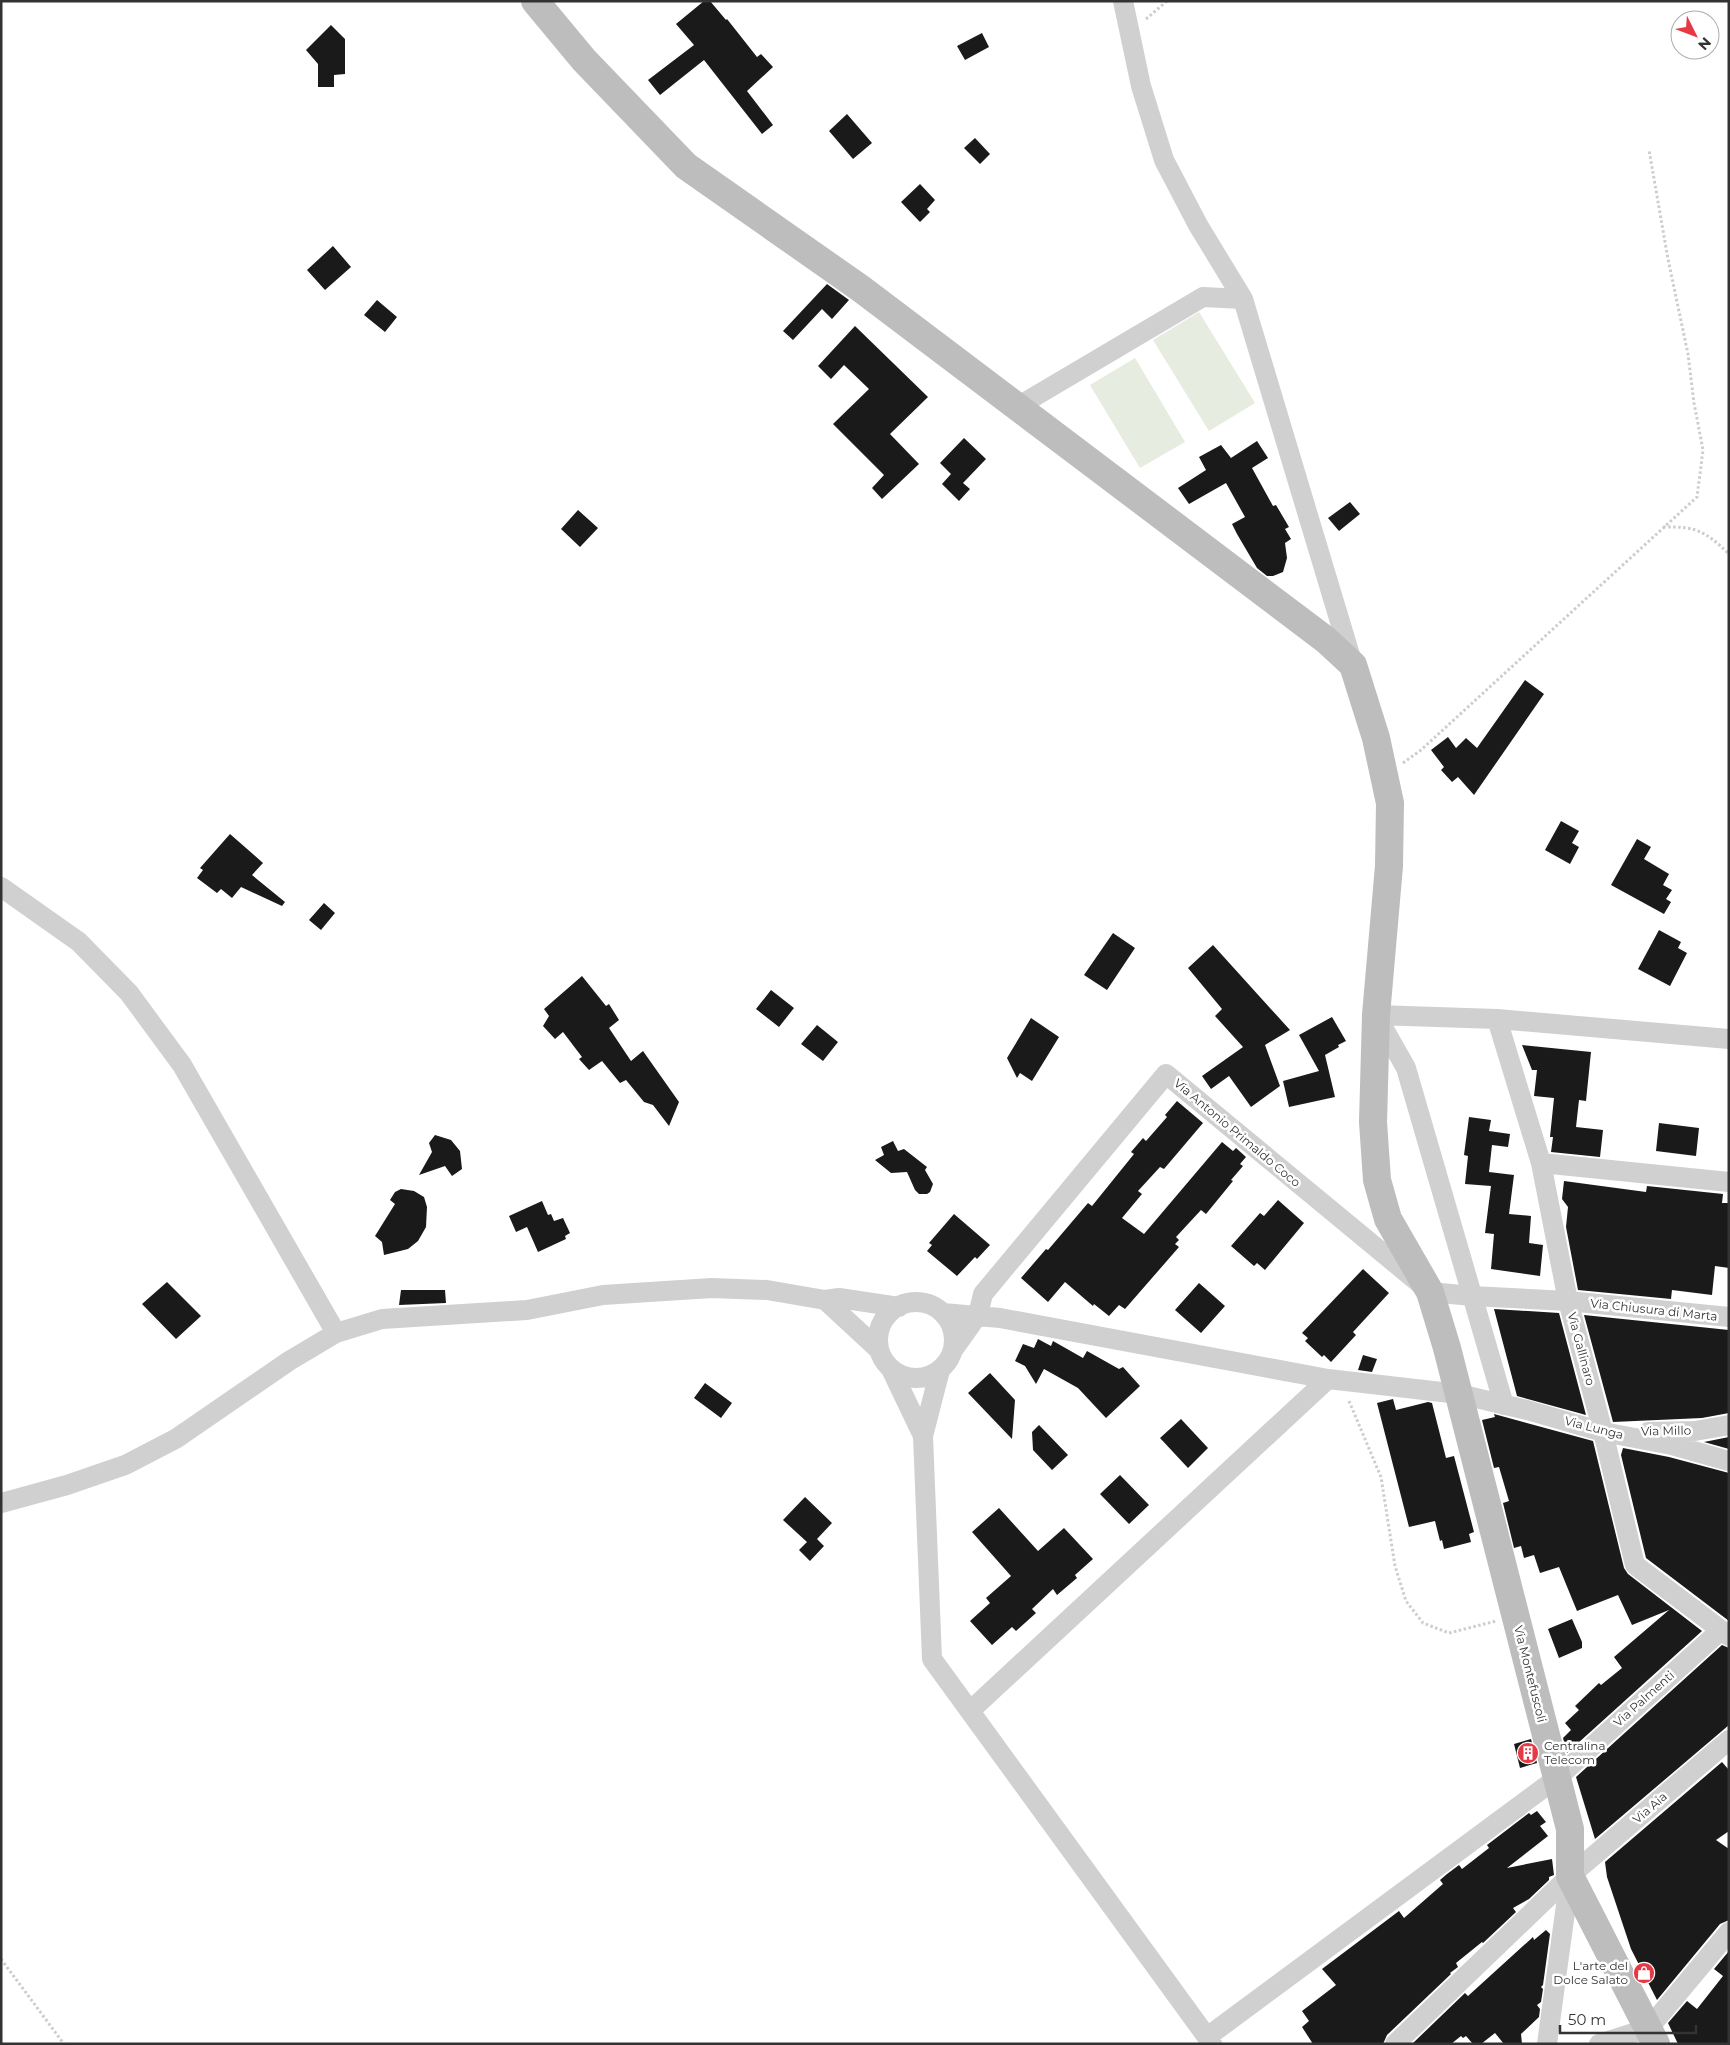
<svg xmlns="http://www.w3.org/2000/svg" width="1730" height="2045" viewBox="0 0 1730 2045" font-family="Montserrat,sans-serif">
<style>
.green{fill:#e6ecdf}
.building{fill:#1a1a1a}
.lines{fill:none;stroke-linecap:round;stroke-linejoin:round}
.path{stroke:#cdcdcd;stroke-width:3;stroke-dasharray:2.5 2.5;stroke-linecap:butt}
.street{stroke:#d0d0d0;stroke-width:20}
.secondary{stroke:#bdbdbd;stroke-width:28}
.labels{text-anchor:middle;stroke-width:5;stroke-linejoin:round;paint-order:stroke}
.street-label{font-size:12px;fill:#333;stroke:#fff}
.poi-label{font-size:12px;fill:#333;stroke:#fff;text-anchor:start}
</style>
<rect width="100%" height="100%" fill="#fff"/>
<!-- green -->
<path class="green" d="M 1199,312 L 1255,403 L 1209,431 L 1153,340 Z
M 1135,358 L 1185,442 L 1140,468 L 1090,385 Z"/>
<!-- building -->
<path class="building" d="M 704,1 L 710,1 L 726,20 L 727,19 L 757,57 L 761,54 L 773,67 L 747,91 L 773,125 L 762,134 L 704,60 L 660,95 L 648,80 L 694,45 L 676,24 Z
M 331,25 L 345,39 L 345,74 L 334,75 L 334,87 L 318,87 L 318,64 L 306,50 Z
M 982,33 L 989,47 L 965,60 L 957,46 Z
M 847,114 L 872,143 L 853,159 L 829,131 Z
M 975,138 L 990,154 L 980,164 L 964,148 Z
M 920,184 L 935,200 L 927,209 L 930,212 L 920,222 L 901,202 Z
M 333,246 L 351,267 L 325,290 L 307,270 Z
M 827,284 L 849,300 L 832,319 L 822,309 L 793,340 L 783,331 Z
M 377,300 L 397,317 L 385,332 L 364,315 Z
M 855,326 L 928,397 L 890,434 L 919,464 L 882,499 L 872,488 L 884,475 L 833,424 L 869,389 L 844,365 L 831,379 L 818,366 Z
M 964,438 L 986,459 L 963,483 L 970,489 L 959,501 L 942,484 L 951,474 L 940,463 Z
M 1257,441 L 1268,458 L 1252,468 L 1273,506 L 1276,505 L 1289,527 L 1285,529 L 1291,539 L 1285,543 L 1287,558 L 1283,572 L 1273,576 L 1267,576 L 1257,568 L 1237,534 L 1232,524 L 1245,517 L 1226,483 L 1189,504 L 1178,488 L 1206,470 L 1199,457 L 1221,445 L 1231,458 Z
M 1350,502 L 1360,514 L 1339,531 L 1328,518 Z
M 578,510 L 598,528 L 580,547 L 561,529 Z
M 1525,680 L 1544,694 L 1474,795 L 1458,777 L 1452,782 L 1441,770 L 1444,767 L 1431,750 L 1448,737 L 1456,748 L 1466,738 L 1477,748 Z
M 1561,821 L 1579,831 L 1572,843 L 1579,847 L 1570,864 L 1545,850 Z
M 230,834 L 263,863 L 252,875 L 285,902 L 282,906 L 241,887 L 232,898 L 221,889 L 217,893 L 197,878 L 203,870 L 200,868 Z
M 1637,839 L 1651,847 L 1644,859 L 1669,874 L 1663,885 L 1672,890 L 1666,899 L 1671,902 L 1664,914 L 1611,885 Z
M 324,903 L 335,913 L 321,930 L 309,920 Z
M 1659,930 L 1681,942 L 1678,948 L 1687,953 L 1670,986 L 1638,969 Z
M 1113,933 L 1135,948 L 1107,990 L 1084,975 Z
M 1213,945 L 1290,1030 L 1265,1045 L 1280,1086 L 1251,1107 L 1229,1076 L 1211,1089 L 1202,1076 L 1243,1047 L 1215,1016 L 1222,1009 L 1188,968 Z
M 582,976 L 606,1006 L 609,1004 L 619,1020 L 609,1028 L 631,1061 L 643,1051 L 679,1102 L 669,1126 L 653,1105 L 644,1102 L 626,1080 L 620,1083 L 602,1061 L 589,1070 L 579,1059 L 582,1057 L 563,1032 L 555,1039 L 543,1026 L 549,1016 L 544,1009 Z
M 771,990 L 794,1008 L 779,1027 L 756,1009 Z
M 1332,1017 L 1346,1041 L 1338,1045 L 1339,1047 L 1325,1055 L 1335,1097 L 1289,1107 L 1283,1081 L 1319,1071 L 1299,1035 Z
M 1031,1018 L 1059,1037 L 1032,1081 L 1020,1073 L 1017,1078 L 1007,1058 Z
M 817,1025 L 838,1042 L 823,1061 L 801,1044 Z
M 1522,1045 L 1591,1052 L 1586,1101 L 1579,1100 L 1576,1127 L 1603,1130 L 1600,1157 L 1551,1152 L 1553,1137 L 1550,1137 L 1554,1098 L 1534,1096 L 1537,1070 L 1532,1070 Z
M 1177,1101 L 1203,1123 L 1164,1169 L 1160,1167 L 1138,1191 L 1142,1194 L 1122,1218 L 1144,1234 L 1222,1142 L 1233,1151 L 1236,1148 L 1246,1157 L 1240,1164 L 1243,1166 L 1231,1180 L 1233,1181 L 1206,1214 L 1201,1210 L 1176,1237 L 1179,1240 L 1175,1244 L 1179,1247 L 1125,1309 L 1119,1305 L 1109,1316 L 1094,1304 L 1093,1306 L 1065,1282 L 1048,1302 L 1021,1278 L 1046,1249 L 1048,1250 L 1088,1203 L 1092,1206 L 1134,1154 L 1131,1152 L 1143,1138 L 1146,1141 L 1167,1117 L 1165,1115 Z
M 1469,1117 L 1491,1120 L 1489,1131 L 1510,1134 L 1508,1147 L 1492,1145 L 1489,1172 L 1514,1175 L 1509,1214 L 1531,1216 L 1529,1243 L 1543,1245 L 1540,1276 L 1491,1269 L 1494,1234 L 1485,1233 L 1491,1186 L 1465,1184 L 1468,1156 L 1464,1155 Z
M 1659,1123 L 1699,1128 L 1696,1156 L 1656,1151 Z
M 435,1135 L 451,1140 L 460,1151 L 462,1169 L 452,1176 L 445,1166 L 419,1175 L 432,1152 L 429,1143 Z
M 893,1141 L 898,1151 L 904,1149 L 927,1167 L 925,1170 L 933,1184 L 930,1192 L 927,1194 L 919,1194 L 915,1190 L 907,1172 L 891,1173 L 875,1160 L 884,1155 L 881,1147 Z
M 1564,1181 L 1646,1192 L 1647,1186 L 1723,1194 L 1722,1203 L 1729,1203 L 1729,1268 L 1715,1266 L 1712,1295 L 1672,1290 L 1671,1299 L 1578,1290 L 1566,1227 L 1568,1207 L 1562,1199 Z
M 401,1189 L 414,1191 L 424,1197 L 427,1207 L 426,1227 L 418,1241 L 408,1249 L 384,1255 L 382,1242 L 375,1236 L 395,1204 L 390,1200 L 395,1192 Z
M 1278,1200 L 1304,1223 L 1265,1270 L 1257,1263 L 1254,1266 L 1231,1246 L 1260,1213 L 1264,1216 Z
M 542,1201 L 548,1215 L 551,1214 L 554,1221 L 563,1218 L 570,1233 L 565,1236 L 566,1239 L 538,1252 L 527,1227 L 516,1232 L 509,1216 Z
M 954,1214 L 990,1245 L 977,1259 L 975,1257 L 957,1276 L 927,1251 L 932,1245 L 929,1243 Z
M 1363,1269 L 1389,1293 L 1353,1332 L 1356,1335 L 1331,1362 L 1324,1355 L 1322,1357 L 1305,1341 L 1308,1338 L 1302,1333 Z
M 167,1282 L 201,1316 L 176,1339 L 142,1304 Z
M 1199,1283 L 1225,1306 L 1201,1333 L 1175,1310 Z
M 401,1290 L 445,1290 L 446,1303 L 399,1305 Z
M 1494,1309 L 1559,1313 L 1586,1415 L 1517,1396 Z
M 1584,1315 L 1729,1330 L 1729,1413 L 1702,1418 L 1613,1422 Z
M 1038,1339 L 1051,1346 L 1053,1341 L 1083,1358 L 1087,1351 L 1119,1369 L 1123,1367 L 1140,1386 L 1106,1418 L 1078,1388 L 1044,1369 L 1036,1384 L 1025,1366 L 1015,1361 L 1023,1344 L 1034,1348 Z
M 1363,1355 L 1377,1359 L 1372,1372 L 1358,1370 Z
M 990,1373 L 1015,1400 L 1012,1439 L 968,1393 Z
M 705,1383 L 732,1403 L 721,1418 L 694,1398 Z
M 1393,1399 L 1396,1410 L 1428,1402 L 1432,1403 L 1446,1458 L 1454,1456 L 1474,1532 L 1469,1534 L 1471,1542 L 1444,1549 L 1442,1540 L 1440,1541 L 1435,1521 L 1409,1527 L 1377,1403 Z
M 1494,1414 L 1593,1441 L 1624,1568 L 1628,1574 L 1702,1631 L 1567,1753 L 1563,1738 L 1571,1730 L 1565,1723 L 1579,1710 L 1575,1706 L 1599,1683 L 1601,1685 L 1622,1668 L 1614,1657 L 1669,1610 L 1632,1625 L 1618,1595 L 1577,1611 L 1559,1567 L 1540,1573 L 1534,1555 L 1524,1558 L 1521,1546 L 1514,1548 L 1503,1503 L 1509,1501 L 1499,1467 L 1494,1468 L 1482,1420 L 1495,1417 Z
M 1181,1419 L 1208,1448 L 1188,1468 L 1160,1438 Z
M 1039,1425 L 1068,1455 L 1052,1470 L 1033,1450 L 1032,1432 Z
M 1729,1437 L 1729,1449 L 1704,1442 Z
M 1623,1448 L 1669,1457 L 1729,1473 L 1729,1621 L 1646,1558 L 1621,1455 Z
M 1120,1475 L 1149,1505 L 1129,1524 L 1100,1494 Z
M 805,1497 L 832,1523 L 817,1539 L 824,1546 L 810,1561 L 799,1550 L 807,1542 L 783,1520 Z
M 999,1508 L 1038,1551 L 1064,1528 L 1093,1559 L 1075,1575 L 1077,1578 L 1057,1595 L 1053,1589 L 1032,1609 L 1036,1613 L 1016,1631 L 1012,1627 L 992,1645 L 970,1621 L 990,1603 L 986,1598 L 1011,1576 L 972,1532 Z
M 1572,1619 L 1582,1642 L 1582,1648 L 1559,1658 L 1548,1629 Z
M 1722,1645 L 1729,1648 L 1729,1725 L 1595,1839 L 1576,1777 Z
M 1531,1739 L 1537,1763 L 1520,1768 L 1514,1744 Z
M 1722,1762 L 1729,1770 L 1729,1831 L 1716,1840 L 1729,1849 L 1729,1920 L 1720,1924 L 1657,2000 L 1631,1949 L 1607,1877 L 1605,1862 Z
M 1537,1811 L 1546,1822 L 1540,1826 L 1548,1836 L 1507,1868 L 1552,1859 L 1554,1875 L 1549,1877 L 1549,1880 L 1529,1899 L 1513,1908 L 1516,1912 L 1483,1943 L 1482,1942 L 1456,1963 L 1458,1967 L 1450,1973 L 1451,1974 L 1387,2035 L 1383,2044 L 1313,2044 L 1302,2027 L 1309,2021 L 1302,2011 L 1336,1985 L 1322,1969 L 1399,1911 L 1404,1918 L 1443,1884 L 1440,1880 L 1447,1874 L 1459,1865 L 1462,1869 L 1489,1848 L 1487,1845 L 1529,1813 L 1531,1815 Z
M 1546,1930 L 1550,1934 L 1543,1985 L 1541,1987 L 1543,1989 L 1541,2002 L 1537,2005 L 1540,2009 L 1539,2017 L 1521,2034 L 1522,2044 L 1504,2044 L 1495,2033 L 1481,2044 L 1473,2044 L 1466,2036 L 1463,2038 L 1461,2036 L 1451,2044 L 1412,2044 L 1465,1993 L 1468,1996 L 1533,1937 L 1534,1940 Z
M 1729,1951 L 1729,2044 L 1678,2044 L 1668,2023 L 1687,2001 L 1697,2009 L 1723,1976 L 1714,1969 Z"/>
<g class="lines">
<!-- path -->
<path class="path" d="M 1146,19 L 1167,1
M 1663,527 C 1697,526 1706,532 1729,554
M 1403,763 L 1421,750 L 1697,497 L 1703,450 L 1694,403 L 1688,354 L 1668,259 L 1649,150
M 1349,1401 L 1381,1477 L 1395,1566 L 1406,1601 L 1423,1623 L 1449,1633 L 1496,1621
M 1,1959 L 64,2044"/>
<!-- street -->
<path class="street" d="M 1123,1 L 1141,86 L 1164,160 L 1198,225 L 1243,299 L 1353,665
M 1017,407 L 1203,297 L 1243,299
M 1,887 L 79,942 L 129,993 L 182,1065 L 336,1333
M 1376,1015 L 1406,1068 L 1504,1405
M 1376,1015 L 1497,1019 L 1729,1039
M 1497,1019 L 1541,1163 L 1568,1301 L 1603,1432 L 1635,1565 L 1729,1636
M 1541,1163 L 1729,1182
M 825,1300 L 879,1350
M878 1340a38 38 0 1 1 76 0a38 38 0 1 1-76 0Z
M 943,1313 L 1000,1318 L 1328,1379 L 1459,1394 L 1527,1410 L 1603,1432 L 1672,1445 L 1729,1461
M 953,1350 L 978,1315 L 983,1294 L 1166,1074 L 1430,1292 L 1472,1296 L 1568,1301 L 1729,1317
M 891,1369 L 923,1436 L 940,1370
M 1648,1432 L 1695,1431 L 1729,1425
M 923,1436 L 932,1659 L 1212,2044
M 1,1503 L 67,1485 L 125,1465 L 177,1438 L 289,1361 L 336,1333 L 382,1319 L 527,1310 L 603,1295 L 712,1288 L 767,1290 L 825,1300 L 839,1298 L 899,1307
M 970,1711 L 1328,1379
M 1207,2037 L 1557,1778 L 1720,1631
M 1395,2044 L 1570,1876 L 1729,1740
M 1547,2044 L 1570,1876
M 1599,2044 L 1649,2028 L 1729,1932"/>
<!-- secondary -->
<path class="secondary" d="M 535,1 L 584,60 L 686,166 L 860,288 L 1326,640 L 1353,665 L 1376,738 L 1390,803 L 1389,866 L 1376,1015 L 1373,1122 L 1377,1180 L 1388,1219 L 1430,1292 L 1447,1348 L 1570,1829 L 1570,1876 L 1656,2044"/>
</g>
<!-- icons -->
<defs>
<g id="building-disc" transform="scale(1.125)"><circle r="9.5" fill="#e63946" stroke="#fff"/><path d="M-4-6H4V6H1V3H-1V6H-4ZM-2.5-4.3h1.7v1.8h-1.7ZM.8-4.3h1.7v1.8H.8ZM-2.5-1h1.7V.8h-1.7ZM.8-1h1.7V.8H.8Z" fill="#fff"/></g>
<g id="shop-disc" transform="scale(1.125)"><circle r="9.5" fill="#e63946" stroke="#fff"/><path d="M-5-2.5h2.3a2.7 3.5 0 0 1 5.4 0H5L5.5 6h-11ZM-1.5-2.5h3a1.5 2.3 0 0 0-3 0Z" fill="#fff"/></g>
</defs>
<g fill-rule="evenodd">
<use href="#building-disc" x="1528" y="1753"/>
<use href="#shop-disc" x="1644" y="1973"/>
</g>
<g class="labels">
<!-- street labels -->
<g class="street-label">
<text transform="translate(1237 1133) rotate(40)" y="4">Via Antonio Primaldo Coco</text>
<text transform="translate(1654 1310) rotate(6)" y="4">Via Chiusura di Marta</text>
<text transform="translate(1581 1349) rotate(75)" y="4">Via Gallinaro</text>
<text transform="translate(1594 1428) rotate(14)" y="4">Via Lunga</text>
<text transform="translate(1666 1431) rotate(-1)" y="4">Via Millo</text>
<text transform="translate(1530 1674) rotate(76)" y="4">Via Montefuscoli</text>
<text transform="translate(1644 1699) rotate(-42)" y="4">Via Palmenti</text>
<text transform="translate(1650 1808) rotate(-41)" y="4">Via Aia</text>
</g>
<!-- poi labels -->
<g class="poi-label">
<text x="1544" y="1750">Centralina<tspan x="1544" dy="14">Telecom</tspan></text>
<text x="1628" y="1970" text-anchor="end">L'arte del<tspan x="1628" dy="14">Dolce Salato</tspan></text>
</g>
</g>
<!-- border -->
<rect width="1730" height="2045" fill="none" stroke="#333333" stroke-width="5"/>
<!-- north arrow -->
<g transform="translate(1695 35) rotate(132)"><circle r="24" fill="#ffffff" stroke="#adadad"/>
<path d="M0-4L9 19L0 12L-9 19Z" fill="#e63946"/>
<text y="-8" font-size="14" font-weight="bold" text-anchor="middle" fill="#333333">N</text>
</g>
<!-- scale -->
<path d="M1560 2025v8h136v-8" fill="none" stroke="#333333" stroke-width="2.5"/>
<text x="1568" y="2025" font-size="15" fill="#333333" stroke="#ffffff" stroke-width="4" paint-order="stroke">50 m</text>
</svg>
